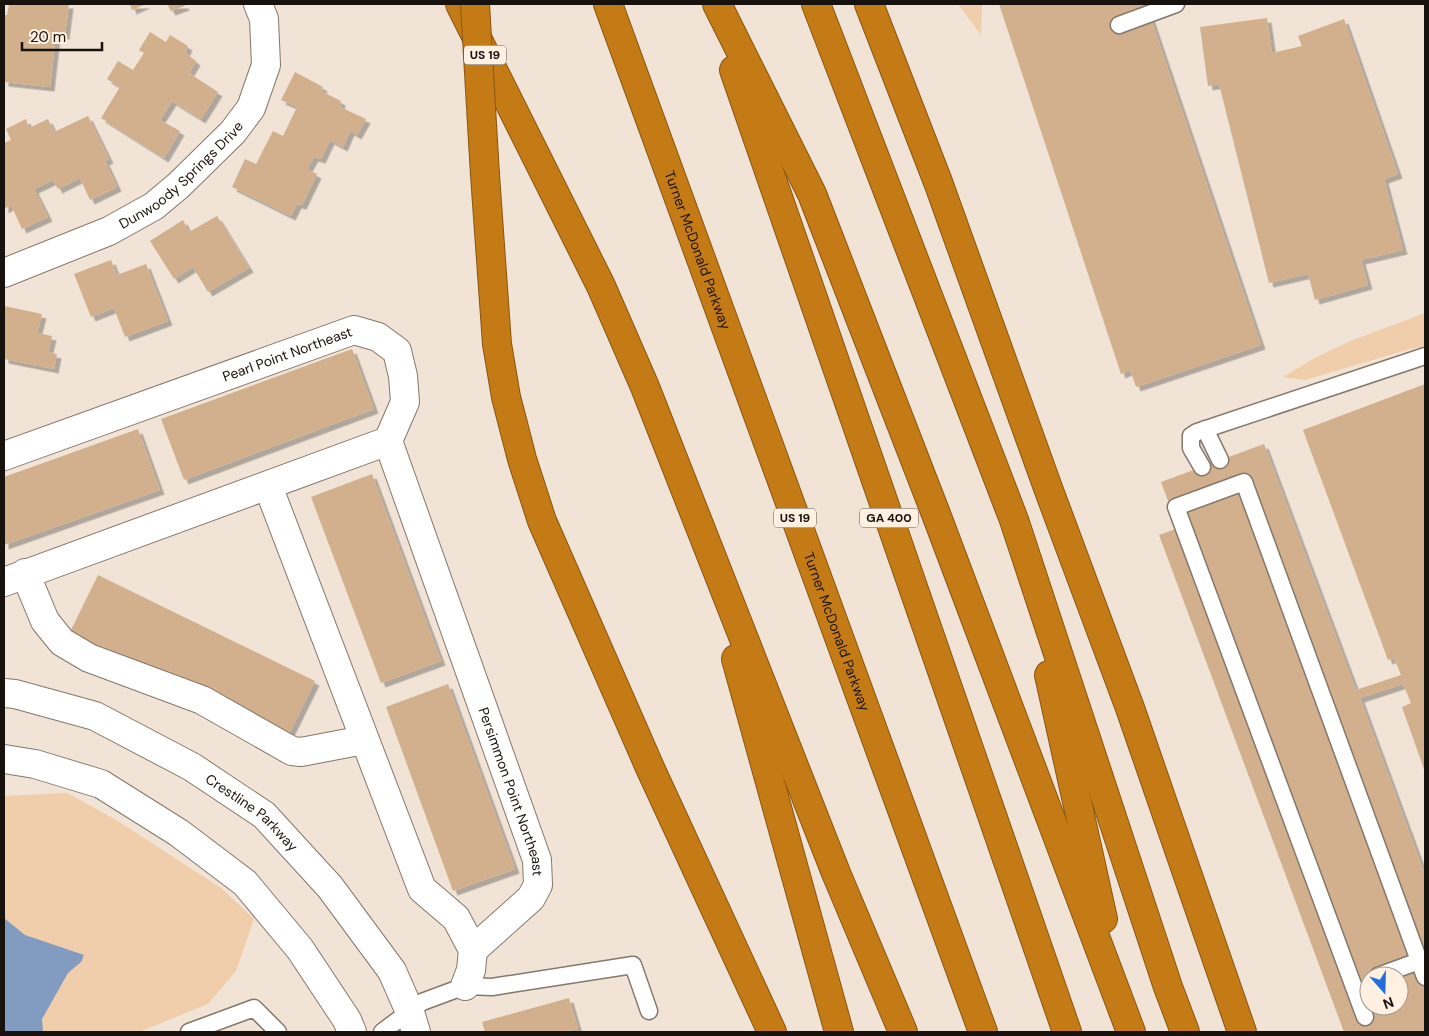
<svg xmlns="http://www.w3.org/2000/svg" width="1429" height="1036" viewBox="0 0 1429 1036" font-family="'DM Sans',sans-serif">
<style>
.green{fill:#f1ceab}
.water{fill:#829bc0}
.building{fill:#d2b08d;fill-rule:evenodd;filter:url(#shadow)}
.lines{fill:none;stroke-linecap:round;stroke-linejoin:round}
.service-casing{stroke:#84776b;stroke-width:19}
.minor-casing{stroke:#84776b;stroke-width:30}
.tertiary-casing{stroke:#84776b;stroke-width:30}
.motorway-casing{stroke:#885613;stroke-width:30}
.service{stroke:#fff;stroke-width:16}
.minor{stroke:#fff;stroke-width:28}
.tertiary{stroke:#fff;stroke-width:28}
.motorway{stroke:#c57b15;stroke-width:28}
.motorway-bridge-casing{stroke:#885613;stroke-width:30;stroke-linecap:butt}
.motorway-bridge{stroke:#c57b15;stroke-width:28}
.labels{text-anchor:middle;stroke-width:4;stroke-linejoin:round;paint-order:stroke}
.shield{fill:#fff0e2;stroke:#5d554e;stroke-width:1}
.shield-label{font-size:12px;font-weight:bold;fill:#17120e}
.street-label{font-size:14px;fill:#17120e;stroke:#fff0e2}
</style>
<defs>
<filter id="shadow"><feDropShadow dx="4.5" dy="4.5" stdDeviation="0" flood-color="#0004"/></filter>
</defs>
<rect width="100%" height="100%" fill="#f1e3d5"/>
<!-- green -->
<path class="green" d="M 958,4 L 982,4 L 981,35 Z
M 1425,313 L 1425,346 L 1410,349 L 1305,380 L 1283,377 L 1313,359 L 1348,342 Z
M 67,793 L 118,821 L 221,888 L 254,919 L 236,971 L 208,1004 L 139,1032 L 4,1032 L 4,796 Z"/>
<!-- water -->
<path class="water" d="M 4,918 L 25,935 L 84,955 L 81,962 L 68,973 L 42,1019 L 43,1032 L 4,1032 Z"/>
<!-- building -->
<path class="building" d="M 9,4 L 69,4 L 65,35 L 56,35 L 50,87 L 4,82 L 4,15 L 7,15 Z
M 130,4 L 146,4 L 132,10 Z
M 167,4 L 184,4 L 185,6 L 171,11 Z
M 999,4 L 1146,4 L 1261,345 L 1136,387 L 1130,370 L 1121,374 Z
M 1267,18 L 1272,53 L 1302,46 L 1298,36 L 1344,19 L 1398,174 L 1384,179 L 1403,250 L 1361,260 L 1368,285 L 1315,300 L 1308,274 L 1269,283 L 1219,84 L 1208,86 L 1200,27 Z
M 150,32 L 166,42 L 170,35 L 188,46 L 185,53 L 196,61 L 189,73 L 218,92 L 201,119 L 172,101 L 160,120 L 180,131 L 164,158 L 101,118 L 120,87 L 107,79 L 118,61 L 133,70 L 144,53 L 139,50 Z
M 295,72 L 323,87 L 321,91 L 341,101 L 340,107 L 366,119 L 357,135 L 350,131 L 343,147 L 330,140 L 321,159 L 314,157 L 307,169 L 317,174 L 302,205 L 297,204 L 291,216 L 232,187 L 245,159 L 256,164 L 273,131 L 283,136 L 297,107 L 281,100 Z
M 88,116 L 109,159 L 105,161 L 117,187 L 90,200 L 80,178 L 58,189 L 53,180 L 34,189 L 48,217 L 22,229 L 11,205 L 4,209 L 4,143 L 11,140 L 6,129 L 26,119 L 29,128 L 48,119 L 54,132 Z
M 217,216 L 249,268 L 208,292 L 193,267 L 174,279 L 150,241 L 183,220 L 189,232 Z
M 111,260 L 117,275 L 146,264 L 168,321 L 125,337 L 114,308 L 91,317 L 74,274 Z
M 4,306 L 42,314 L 37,333 L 52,336 L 48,352 L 57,354 L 54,369 L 4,359 Z
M 352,349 L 374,409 L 184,480 L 161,419 Z
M 1425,384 L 1425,772 L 1402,707 L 1411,703 L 1403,684 L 1360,698 L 1425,875 L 1425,1032 L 1344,1032 L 1159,535 L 1178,528 L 1161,482 L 1264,444 L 1356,690 L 1401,675 L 1394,658 L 1388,660 L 1303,430 ZM 1369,976 L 1399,976 L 1399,1006 L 1369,1006 Z
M 138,429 L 160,490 L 4,545 L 4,477 Z
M 372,474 L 441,661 L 381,683 L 311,497 Z
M 98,575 L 315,681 L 286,740 L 69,634 Z
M 448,684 L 515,869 L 453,891 L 386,707 Z
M 569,998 L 578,1029 L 562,1032 L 485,1032 L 482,1022 Z"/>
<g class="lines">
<!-- service casing -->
<g class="service-casing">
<path id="service" d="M 1119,25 L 1176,4
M 1205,429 L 1220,460
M 1202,467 L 1191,448 L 1191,436 L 1197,432 L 1425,356
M 1378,976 L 1419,961
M 1365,1017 L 1176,507 L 1244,482 L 1425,977
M 189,1032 L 254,1008 L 278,1032
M 382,1032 L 422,1002 L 465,986 L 492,987 L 633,965 L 649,1011"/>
</g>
<!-- minor casing -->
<g class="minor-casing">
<g id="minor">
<path id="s1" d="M 4,273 L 109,231 L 154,206 L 179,185 L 233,132 L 251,108 L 266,65 L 264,19 L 258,4"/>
<path id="s2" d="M 388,441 L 537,860 L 538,885 L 531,898 L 473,950"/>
<path id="s3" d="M 4,456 L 354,330 L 378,337 L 397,351 L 403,376 L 405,402 L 388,441 L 4,582"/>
<path d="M 268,486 L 422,889 L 456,918 L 473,950"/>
<path d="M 25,573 L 45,621 L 62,642 L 89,658 L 202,700 L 292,751 L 301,752 L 364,740"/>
<path d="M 465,986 L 471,970 L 473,950"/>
</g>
</g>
<!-- tertiary casing -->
<g class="tertiary-casing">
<g id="tertiary">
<path id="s4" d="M 4,693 L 15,694 L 95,716 L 192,767 L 264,815 L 330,887 L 392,971 L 410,1012 L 416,1032"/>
<path d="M 4,759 L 35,764 L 101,784 L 179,833 L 245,883 L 300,949 L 347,1020 L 352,1032"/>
</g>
</g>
<!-- motorway casing -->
<g class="motorway-casing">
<g id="motorway">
<path d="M 460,4 L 601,286 L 645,387 L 836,873 L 903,1032"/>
<path id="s5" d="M 608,4 L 983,1032"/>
<path d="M 717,4 L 812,194 L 936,514 L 1131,1032"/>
<path d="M 816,4 L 1014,520 L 1168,987 L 1185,1032"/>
<path d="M 869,4 L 938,182 L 1048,488 L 1130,708 L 1242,1032"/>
<path d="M 734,70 L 1067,1032"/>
<path d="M 485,175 L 497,344 L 506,397 L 522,459 L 542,521 L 651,770 L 772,1032"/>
<path d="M 736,659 L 839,1032"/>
<path d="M 1049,675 L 1103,919"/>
</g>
</g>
<!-- service -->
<use href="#service" class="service"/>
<!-- minor -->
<use href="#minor" class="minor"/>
<!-- tertiary -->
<use href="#tertiary" class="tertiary"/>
<!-- motorway -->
<use href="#motorway" class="motorway"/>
<!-- motorway-bridge casing -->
<g class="motorway-bridge-casing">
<path id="motorway-bridge" d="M 475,4 L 485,175"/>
</g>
<!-- motorway-bridge -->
<use href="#motorway-bridge" class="motorway-bridge"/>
</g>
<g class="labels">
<!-- shield labels -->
<g class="shield">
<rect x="464" y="45.5" width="42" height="19" rx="4"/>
<rect x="774" y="508.5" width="42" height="19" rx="4"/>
<rect x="860" y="508.5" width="58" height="19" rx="4"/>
</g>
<g class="shield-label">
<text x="485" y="59">US 19</text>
<text x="795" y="522">US 19</text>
<text x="889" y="522">GA 400</text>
</g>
<!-- street labels -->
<g class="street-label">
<text dy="5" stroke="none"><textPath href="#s1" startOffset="205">Dunwoody Springs Drive</textPath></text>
<text dy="5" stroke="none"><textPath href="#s5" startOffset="262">Turner McDonald Parkway</textPath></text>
<text dy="5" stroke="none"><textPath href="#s3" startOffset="301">Pearl Point Northeast</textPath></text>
<text dy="5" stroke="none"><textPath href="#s5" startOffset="668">Turner McDonald Parkway</textPath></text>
<text dy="5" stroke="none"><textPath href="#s2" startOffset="372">Persimmon Point Northeast</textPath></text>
<text dy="5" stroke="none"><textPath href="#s4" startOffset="279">Crestline Parkway</textPath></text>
</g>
</g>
<!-- border -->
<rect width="1429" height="1036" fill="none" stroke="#17120e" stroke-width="10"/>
<!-- north arrow -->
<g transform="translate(1384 991) rotate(160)"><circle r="24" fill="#fff0e2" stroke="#a2978d"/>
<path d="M0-4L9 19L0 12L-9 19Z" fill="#226fda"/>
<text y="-8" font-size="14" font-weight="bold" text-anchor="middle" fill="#17120e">N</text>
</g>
<!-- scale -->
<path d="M22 42v8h80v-8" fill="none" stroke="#17120e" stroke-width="2.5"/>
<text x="30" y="42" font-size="15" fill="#17120e" stroke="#fff0e2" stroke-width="4" paint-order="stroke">20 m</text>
</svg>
